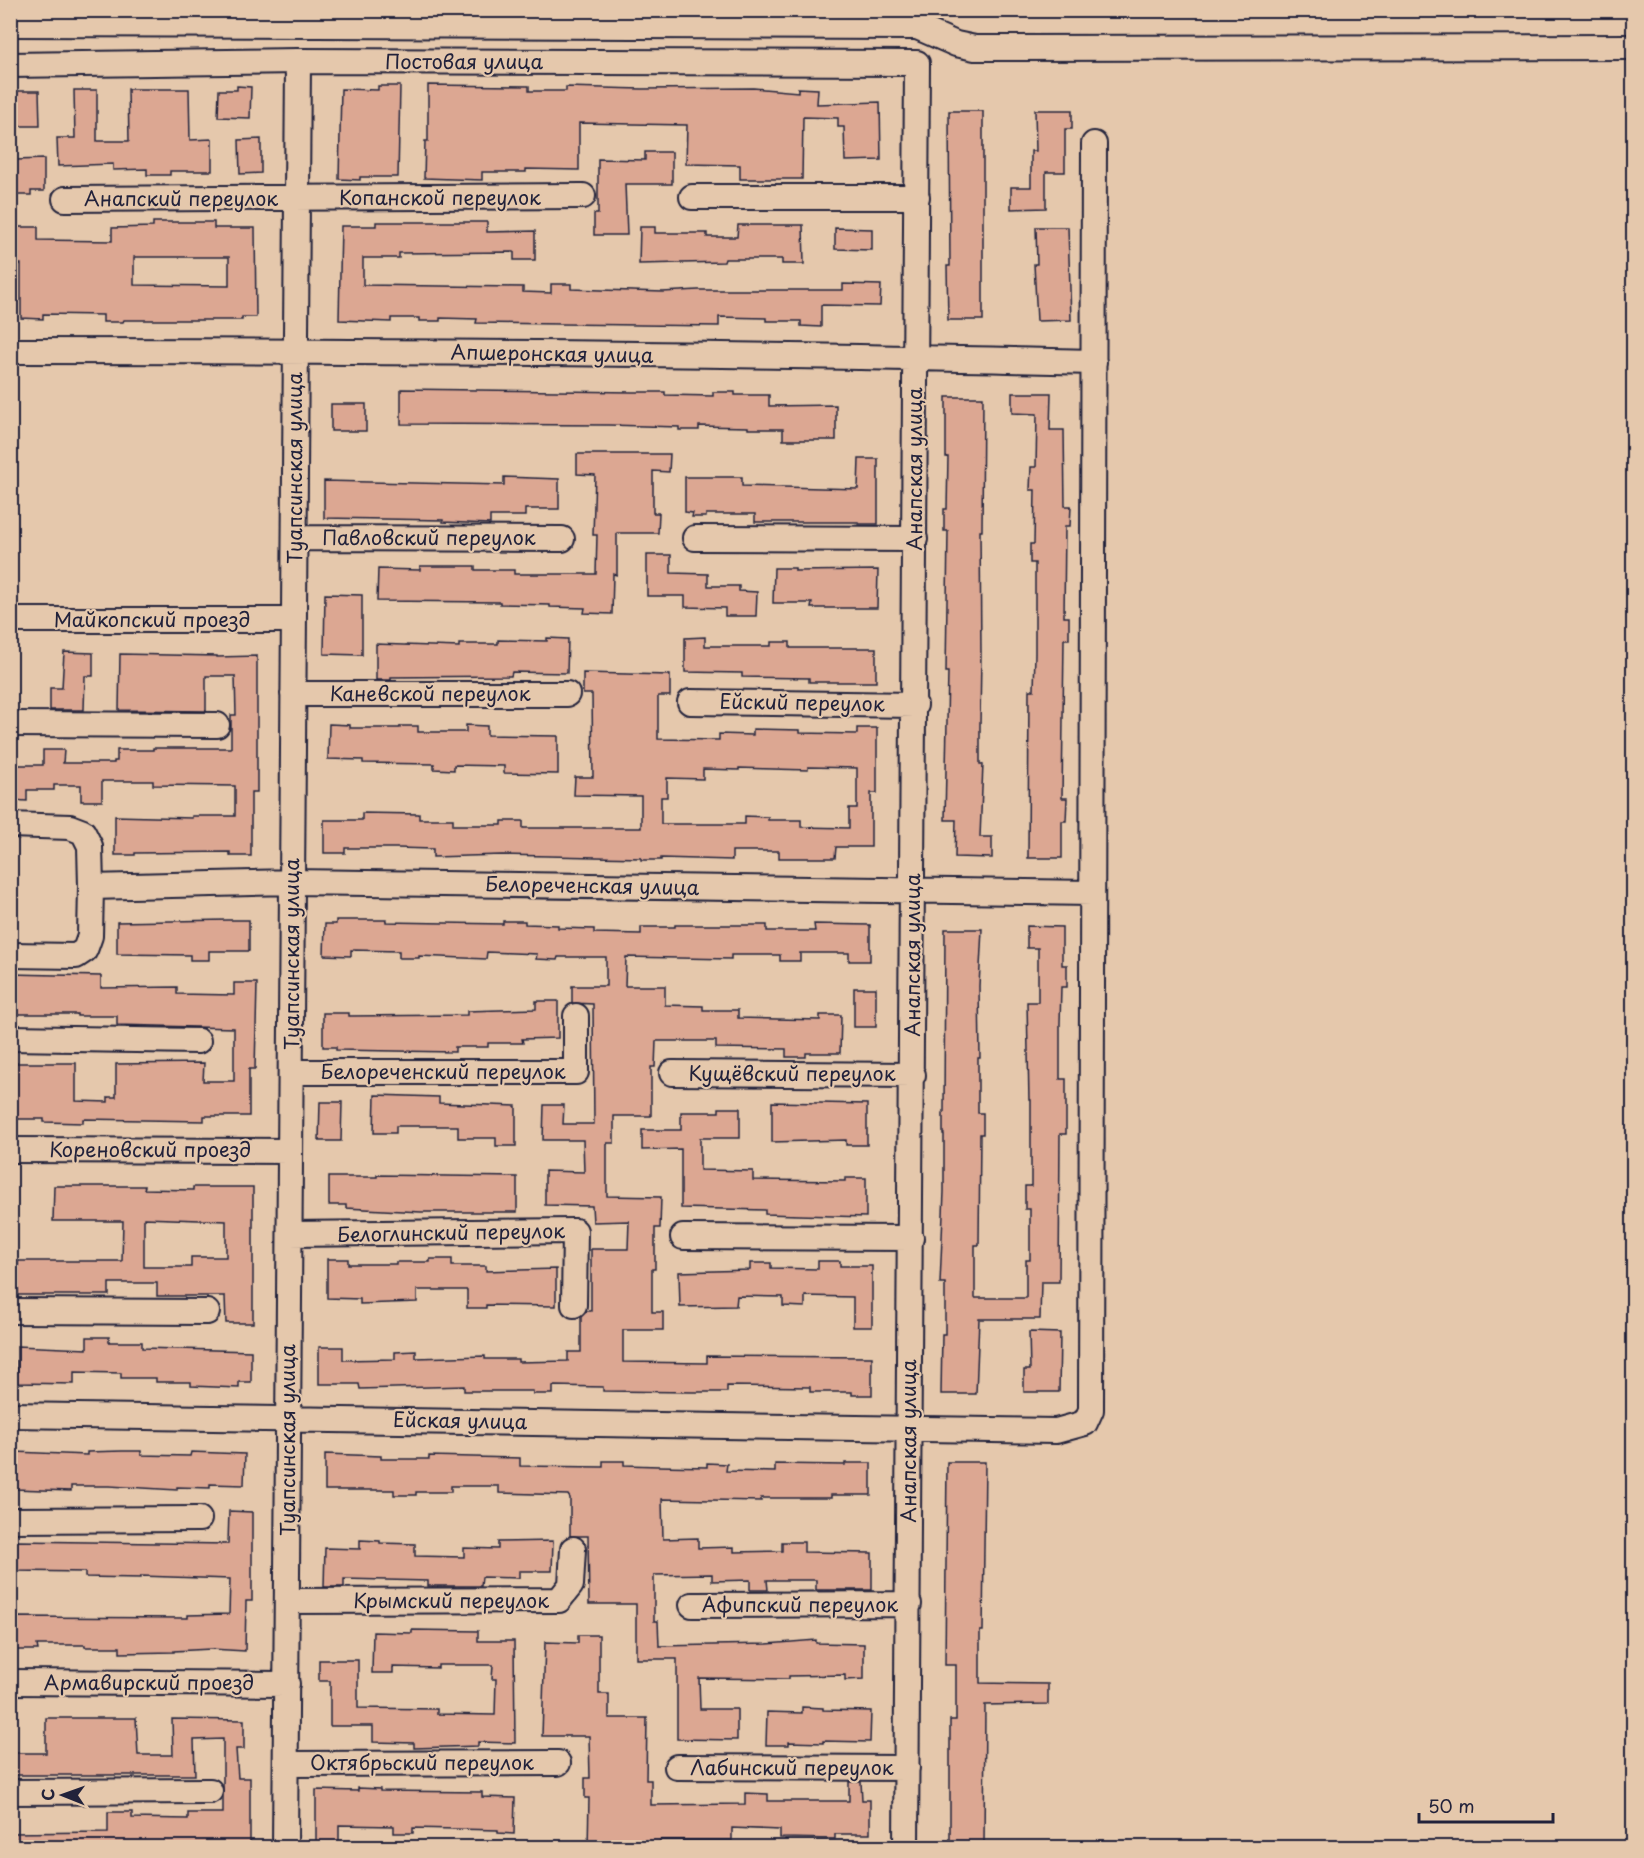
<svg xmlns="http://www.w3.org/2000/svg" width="1644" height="1858" viewBox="0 0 1644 1858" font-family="'Playpen Sans',sans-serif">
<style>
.building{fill:#dca792;stroke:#22223b;stroke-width:1.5;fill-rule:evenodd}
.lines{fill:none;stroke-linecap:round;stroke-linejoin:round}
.minor-casing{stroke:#22223b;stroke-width:28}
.minor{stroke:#e5c8ac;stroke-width:24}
.labels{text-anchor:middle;stroke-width:4.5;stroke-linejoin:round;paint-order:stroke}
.street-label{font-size:20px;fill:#22223b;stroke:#e5c8ac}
</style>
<rect width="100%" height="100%" fill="#e5c8ac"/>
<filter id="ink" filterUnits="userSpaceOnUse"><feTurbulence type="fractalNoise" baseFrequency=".0167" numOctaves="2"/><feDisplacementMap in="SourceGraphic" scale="12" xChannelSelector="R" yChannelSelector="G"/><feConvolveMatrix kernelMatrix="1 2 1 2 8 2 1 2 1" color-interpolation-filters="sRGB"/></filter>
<g filter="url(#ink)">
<!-- building -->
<path class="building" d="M 428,85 L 529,86 L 529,91 L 566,91 L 566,87 L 642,89 L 753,88 L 798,92 L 798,88 L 818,89 L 817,104 L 880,102 L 881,160 L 845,161 L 844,127 L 838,127 L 838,118 L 803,117 L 802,179 L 740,179 L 740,165 L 686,164 L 687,125 L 579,123 L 579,170 L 526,169 L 526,172 L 482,172 L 482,180 L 424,178 L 425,141 L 428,141 Z
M 237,86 L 251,87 L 250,118 L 218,117 L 219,90 L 237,90 Z
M 378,86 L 400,86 L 398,177 L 360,177 L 360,180 L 339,179 L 341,89 L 378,90 Z
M 128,89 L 189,89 L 190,140 L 212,139 L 212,171 L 170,171 L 170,175 L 147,175 L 147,169 L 113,170 L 113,164 L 58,166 L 57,138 L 75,138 L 74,90 L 97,90 L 97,141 L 129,141 Z
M 15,91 L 39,91 L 40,126 L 16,126 Z
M 1035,110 L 1072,110 L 1072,129 L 1065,129 L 1065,172 L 1046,172 L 1046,208 L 1011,209 L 1011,187 L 1031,187 L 1031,151 L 1036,151 Z
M 949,111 L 983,111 L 983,320 L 948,320 L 947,266 L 950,266 Z
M 261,139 L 261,173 L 240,174 L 239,140 Z
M 645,152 L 672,152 L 672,184 L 625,184 L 627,235 L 594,235 L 594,214 L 598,214 L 598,159 L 645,160 Z
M 44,159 L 44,191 L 31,191 L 31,195 L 16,195 L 16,160 Z
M 153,222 L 214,222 L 214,228 L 255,228 L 256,317 L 242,317 L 242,320 L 124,320 L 123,322 L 103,322 L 103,315 L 43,314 L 43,319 L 21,318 L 21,264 L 15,264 L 15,227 L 38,227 L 38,240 L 112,241 L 112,228 L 153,227 ZM 134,257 L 229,257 L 229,286 L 134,285 Z
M 376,222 L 487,222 L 487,232 L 535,231 L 535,260 L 514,260 L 514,252 L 399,253 L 399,258 L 363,258 L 363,285 L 523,287 L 523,292 L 551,293 L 551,284 L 571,284 L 571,289 L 663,292 L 698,290 L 843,290 L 843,284 L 881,285 L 880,306 L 821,305 L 821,327 L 801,326 L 801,321 L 766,321 L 766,318 L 719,317 L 719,326 L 476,323 L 477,319 L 440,318 L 440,321 L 419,321 L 419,318 L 391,318 L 391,322 L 339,320 L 341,226 L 376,226 Z
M 738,225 L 803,225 L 804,264 L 782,264 L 782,259 L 725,259 L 724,262 L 639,264 L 640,227 L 655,227 L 655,233 L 707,233 L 707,237 L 737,237 Z
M 1036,227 L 1068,227 L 1071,320 L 1037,321 L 1034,264 L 1037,264 Z
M 835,228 L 872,229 L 872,250 L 835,249 Z
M 401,389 L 632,392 L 665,392 L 665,395 L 713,396 L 713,392 L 735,392 L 735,395 L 769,395 L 769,406 L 836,405 L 836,440 L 783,440 L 783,429 L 748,429 L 748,427 L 699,426 L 699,430 L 679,430 L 679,427 L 609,425 L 401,424 Z
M 1012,393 L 1051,393 L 1050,430 L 1064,430 L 1065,506 L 1071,506 L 1070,526 L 1065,526 L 1064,617 L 1069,617 L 1069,639 L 1064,639 L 1062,798 L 1067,798 L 1066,821 L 1062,821 L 1062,858 L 1028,858 L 1029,690 L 1034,690 L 1035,654 L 1035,563 L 1030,563 L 1030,544 L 1034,544 L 1035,490 L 1030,490 L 1031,467 L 1036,467 L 1037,414 L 1012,413 Z
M 946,397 L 983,397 L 982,531 L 980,531 L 981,653 L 980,726 L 980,764 L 983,764 L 980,837 L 992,837 L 992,858 L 955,857 L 956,820 L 945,820 L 948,672 L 946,672 L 948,531 L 944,531 L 944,509 L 947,509 L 948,457 L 946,457 Z
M 331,404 L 366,404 L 366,431 L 331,431 Z
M 577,454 L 670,454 L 669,472 L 653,471 L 653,513 L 659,513 L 658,533 L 617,533 L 617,575 L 613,574 L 612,614 L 584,613 L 585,608 L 550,607 L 550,605 L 500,604 L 500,602 L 377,601 L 378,569 L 420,570 L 420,566 L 475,566 L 475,570 L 514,570 L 514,574 L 596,574 L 597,535 L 593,535 L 595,475 L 577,474 Z
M 859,459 L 878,459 L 878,524 L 858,524 L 858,522 L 755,522 L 755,514 L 706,514 L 706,517 L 692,517 L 693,513 L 685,512 L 685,477 L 742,477 L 742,486 L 858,489 Z
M 504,477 L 559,479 L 559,509 L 525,509 L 525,516 L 490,516 L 490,524 L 443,522 L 443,520 L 324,518 L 324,481 L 504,485 Z
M 647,555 L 671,555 L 671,573 L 708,574 L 708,586 L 739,586 L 739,591 L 757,592 L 756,616 L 725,616 L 725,608 L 685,607 L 685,596 L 647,596 Z
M 774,568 L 795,568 L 795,571 L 878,570 L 877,608 L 811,608 L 812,603 L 773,603 Z
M 325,594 L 362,595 L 362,655 L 324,654 Z
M 705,637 L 705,646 L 771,646 L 771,642 L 790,642 L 790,648 L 876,648 L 876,682 L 809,682 L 809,678 L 742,677 L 742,673 L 685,672 L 685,638 Z
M 547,638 L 568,639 L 567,673 L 512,672 L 511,676 L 391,677 L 391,680 L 376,680 L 376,644 L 459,647 L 459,644 L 498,644 L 498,640 L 547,641 Z
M 64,652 L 93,653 L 93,676 L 85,676 L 84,710 L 50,710 L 50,688 L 62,688 Z
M 120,654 L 217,656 L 217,657 L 257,656 L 257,792 L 251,792 L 251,856 L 230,856 L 230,852 L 135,853 L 135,855 L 115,855 L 115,816 L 192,818 L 192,816 L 235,816 L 235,786 L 153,785 L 153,781 L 102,781 L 102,801 L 81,801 L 81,785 L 54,785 L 54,790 L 27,790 L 27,801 L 10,800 L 10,765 L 43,765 L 43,750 L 64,750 L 63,763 L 114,763 L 114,761 L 117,761 L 117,750 L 153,750 L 153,748 L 231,748 L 231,715 L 236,715 L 235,676 L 206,676 L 206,711 L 119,710 Z
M 583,673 L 670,675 L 670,696 L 658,696 L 658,739 L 719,740 L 719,734 L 753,735 L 753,729 L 800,730 L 800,733 L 857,734 L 857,728 L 877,728 L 877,793 L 871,793 L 871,847 L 836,847 L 835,858 L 779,858 L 779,851 L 732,851 L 732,860 L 661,858 L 661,860 L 641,860 L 641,858 L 502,855 L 433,857 L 433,849 L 397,848 L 345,848 L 345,853 L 324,853 L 324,820 L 362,820 L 362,813 L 419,814 L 419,819 L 453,819 L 453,825 L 502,825 L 502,821 L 523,821 L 523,828 L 641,828 L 641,796 L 574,795 L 575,777 L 593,777 L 592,694 L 583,694 ZM 808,767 L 857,768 L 857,808 L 849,808 L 849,828 L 801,827 L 801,820 L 768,820 L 768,817 L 745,816 L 745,824 L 661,824 L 661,797 L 667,797 L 667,778 L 703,779 L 703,769 L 739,770 L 739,768 L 808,770 Z
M 329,724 L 350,725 L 350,728 L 400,728 L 400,726 L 418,726 L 418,732 L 466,732 L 466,725 L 487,726 L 487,735 L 558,736 L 558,774 L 504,773 L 504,766 L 454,765 L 454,770 L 434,769 L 434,764 L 363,763 L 363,760 L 328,759 Z
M 227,920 L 249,920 L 249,951 L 209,951 L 209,960 L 190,960 L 190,955 L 117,954 L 117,922 Z
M 336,920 L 386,920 L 386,922 L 503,924 L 503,921 L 525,921 L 525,924 L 558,925 L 558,928 L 594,929 L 594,933 L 641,934 L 641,927 L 675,927 L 675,925 L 767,925 L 767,931 L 815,931 L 814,924 L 870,925 L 870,961 L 849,961 L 849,953 L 800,953 L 800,961 L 780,961 L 780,955 L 731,955 L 731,959 L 626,957 L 625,986 L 665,986 L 665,1005 L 703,1006 L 703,1010 L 738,1010 L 738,1018 L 820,1020 L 820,1015 L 841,1015 L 840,1053 L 806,1053 L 806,1057 L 786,1057 L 786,1049 L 716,1048 L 716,1041 L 656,1041 L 655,1067 L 651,1067 L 651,1116 L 614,1116 L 614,1143 L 607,1143 L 607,1196 L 661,1197 L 660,1228 L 655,1228 L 655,1269 L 652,1269 L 652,1312 L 663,1312 L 663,1330 L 623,1330 L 623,1362 L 707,1363 L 707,1356 L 872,1357 L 872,1395 L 852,1395 L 852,1392 L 810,1392 L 810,1387 L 727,1386 L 727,1392 L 693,1392 L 603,1391 L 603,1387 L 553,1386 L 553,1394 L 533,1394 L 533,1391 L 464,1391 L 464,1386 L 360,1389 L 359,1384 L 319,1384 L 319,1347 L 343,1347 L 343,1360 L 395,1359 L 395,1352 L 416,1351 L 416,1358 L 485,1356 L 485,1359 L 518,1359 L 518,1362 L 568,1361 L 568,1352 L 581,1352 L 581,1317 L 587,1311 L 591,1311 L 591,1249 L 628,1249 L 629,1221 L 593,1222 L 592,1206 L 545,1205 L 545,1171 L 584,1172 L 583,1140 L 543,1140 L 544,1105 L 564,1105 L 563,1124 L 594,1124 L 593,1004 L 572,1003 L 572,986 L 606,986 L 606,957 L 558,957 L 557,960 L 536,959 L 537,954 L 487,952 L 486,959 L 419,956 L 419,958 L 399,958 L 399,951 L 351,950 L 351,956 L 324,955 L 325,924 L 336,924 Z
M 1027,926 L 1062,927 L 1062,965 L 1067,965 L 1067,987 L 1061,987 L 1060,1023 L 1060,1079 L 1066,1079 L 1066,1134 L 1060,1134 L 1059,1282 L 1041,1282 L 1040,1319 L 979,1319 L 976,1394 L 941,1394 L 942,1334 L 945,1334 L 945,1283 L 940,1283 L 944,1192 L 944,1134 L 943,1134 L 943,1113 L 944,1113 L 945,929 L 982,929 L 979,986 L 980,1058 L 978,1058 L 978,1113 L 983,1113 L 983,1134 L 980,1134 L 979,1245 L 975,1245 L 975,1298 L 1026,1298 L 1026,1260 L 1030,1260 L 1030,1209 L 1025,1209 L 1025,1186 L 1031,1186 L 1031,1100 L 1029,1100 L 1027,1002 L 1038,1002 L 1038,948 L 1027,948 Z
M 10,974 L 101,976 L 101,988 L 177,987 L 177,994 L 234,995 L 234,983 L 257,983 L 255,1069 L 249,1069 L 249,1116 L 204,1116 L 204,1121 L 83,1119 L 83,1123 L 44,1122 L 44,1119 L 10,1119 L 10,1063 L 76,1063 L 76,1101 L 108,1102 L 108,1097 L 116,1097 L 116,1064 L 204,1063 L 203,1081 L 234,1081 L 234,1028 L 117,1025 L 117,1016 L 77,1016 L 77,1014 L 10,1014 Z
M 854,988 L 876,988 L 876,1027 L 854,1027 Z
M 536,1001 L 558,1001 L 558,1038 L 522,1039 L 523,1043 L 488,1043 L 488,1047 L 455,1047 L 455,1052 L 336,1050 L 336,1047 L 323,1047 L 323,1013 L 349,1013 L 349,1016 L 467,1015 L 467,1011 L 536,1009 Z
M 375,1095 L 439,1097 L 439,1103 L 516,1106 L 516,1146 L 496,1146 L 496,1138 L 458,1138 L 458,1126 L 396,1126 L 396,1133 L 374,1133 Z
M 320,1102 L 342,1102 L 341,1141 L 319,1141 Z
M 772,1102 L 867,1104 L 867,1145 L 846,1145 L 846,1140 L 772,1142 Z
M 719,1108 L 740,1108 L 740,1138 L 700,1138 L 700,1170 L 753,1171 L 753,1180 L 845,1181 L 845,1178 L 866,1178 L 866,1217 L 765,1214 L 765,1210 L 681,1208 L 681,1149 L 642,1150 L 642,1130 L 681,1130 L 681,1112 L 719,1112 Z
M 377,1175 L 517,1177 L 517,1212 L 421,1212 L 346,1208 L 346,1205 L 329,1205 L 329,1177 L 377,1177 Z
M 54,1186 L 145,1186 L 144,1189 L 193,1190 L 193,1187 L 253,1187 L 253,1323 L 226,1323 L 225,1296 L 157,1296 L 157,1283 L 109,1283 L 109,1295 L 18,1295 L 18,1261 L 122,1261 L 123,1221 L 53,1221 ZM 144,1218 L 226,1221 L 226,1257 L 191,1257 L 191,1267 L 144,1267 Z
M 327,1259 L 348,1259 L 348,1264 L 396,1264 L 396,1262 L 430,1262 L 430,1259 L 452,1259 L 452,1266 L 486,1266 L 486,1271 L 556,1269 L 556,1306 L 486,1305 L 486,1308 L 467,1308 L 467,1290 L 417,1290 L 417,1302 L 360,1304 L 360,1299 L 327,1298 Z
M 818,1261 L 840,1261 L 840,1266 L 872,1266 L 872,1327 L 853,1327 L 853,1297 L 805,1296 L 805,1307 L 783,1306 L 783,1297 L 737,1296 L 736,1306 L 680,1307 L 679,1272 L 750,1270 L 750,1263 L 771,1263 L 771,1268 L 818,1269 Z
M 1029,1332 L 1060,1333 L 1059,1392 L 1024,1392 L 1024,1370 L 1030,1370 Z
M 87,1337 L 109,1337 L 109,1342 L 142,1342 L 142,1348 L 251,1351 L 251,1382 L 239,1382 L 239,1388 L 191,1386 L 191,1382 L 156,1382 L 156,1378 L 121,1378 L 121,1373 L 74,1372 L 74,1384 L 17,1383 L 17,1346 L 87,1349 Z
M 122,1451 L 141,1451 L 141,1455 L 190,1456 L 191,1452 L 245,1454 L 244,1485 L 210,1484 L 210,1488 L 177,1487 L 177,1490 L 109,1486 L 71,1486 L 71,1491 L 14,1489 L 15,1452 L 87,1455 L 87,1452 Z
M 325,1454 L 381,1456 L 381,1459 L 429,1459 L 429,1456 L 520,1458 L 520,1466 L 603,1467 L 603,1461 L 624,1461 L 624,1465 L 659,1466 L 707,1467 L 707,1463 L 727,1464 L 726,1471 L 775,1472 L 775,1464 L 845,1465 L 845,1463 L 871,1463 L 871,1495 L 831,1495 L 831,1498 L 761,1498 L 761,1501 L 662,1499 L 663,1539 L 698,1538 L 698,1548 L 734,1547 L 734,1552 L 782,1551 L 782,1542 L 804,1542 L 804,1552 L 872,1553 L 872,1590 L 816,1590 L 816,1580 L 767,1580 L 768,1590 L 750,1590 L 750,1580 L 712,1581 L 712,1574 L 654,1575 L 654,1621 L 658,1621 L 659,1646 L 767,1644 L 816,1640 L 816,1643 L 864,1644 L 864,1679 L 845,1680 L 845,1675 L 789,1676 L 789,1679 L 699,1678 L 700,1709 L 737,1709 L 737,1740 L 677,1739 L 677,1659 L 636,1659 L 636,1604 L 589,1604 L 588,1536 L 570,1536 L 570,1498 L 568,1495 L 499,1493 L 499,1486 L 451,1486 L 451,1492 L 416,1492 L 416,1495 L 394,1495 L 394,1490 L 325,1490 Z
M 947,1462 L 985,1462 L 983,1631 L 980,1631 L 980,1683 L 1048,1684 L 1048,1704 L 985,1705 L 984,1848 L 950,1848 L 950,1720 L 956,1720 L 956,1665 L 945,1665 Z
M 229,1511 L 252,1512 L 252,1601 L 246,1601 L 245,1651 L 211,1649 L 174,1651 L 174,1652 L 120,1653 L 120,1647 L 85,1647 L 85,1645 L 37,1645 L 38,1650 L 16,1650 L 15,1617 L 188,1618 L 188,1615 L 229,1614 L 230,1579 L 141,1576 L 141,1578 L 85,1577 L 85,1572 L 16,1571 L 17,1541 L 228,1544 Z
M 360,1540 L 380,1541 L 380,1543 L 415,1544 L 415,1556 L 464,1557 L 464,1548 L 498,1549 L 498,1542 L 553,1541 L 552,1571 L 519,1571 L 519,1578 L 482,1577 L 481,1586 L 428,1586 L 428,1581 L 344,1579 L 344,1587 L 324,1587 L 325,1548 L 360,1549 Z
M 412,1630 L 478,1631 L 478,1641 L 514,1641 L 515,1743 L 478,1742 L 478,1746 L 414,1748 L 414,1743 L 373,1742 L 373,1726 L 330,1726 L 330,1681 L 319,1681 L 319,1660 L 358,1660 L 358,1708 L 437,1709 L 437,1714 L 495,1715 L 496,1679 L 492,1679 L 493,1665 L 438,1665 L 438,1668 L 393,1667 L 393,1673 L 372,1673 L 373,1632 L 412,1633 Z
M 578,1635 L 599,1635 L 599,1694 L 609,1694 L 609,1718 L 647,1718 L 646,1780 L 651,1780 L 651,1805 L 745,1804 L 745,1793 L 768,1794 L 768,1801 L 849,1801 L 849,1782 L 861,1782 L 862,1800 L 870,1800 L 870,1834 L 835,1834 L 835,1839 L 780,1838 L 780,1830 L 732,1828 L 732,1840 L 660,1840 L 660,1848 L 588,1848 L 589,1798 L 585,1798 L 585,1778 L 590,1778 L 589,1736 L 542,1736 L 545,1642 L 578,1643 Z
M 802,1707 L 823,1708 L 823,1710 L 871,1711 L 870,1742 L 823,1741 L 823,1743 L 789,1742 L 789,1745 L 766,1745 L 767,1712 L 802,1713 Z
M 46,1718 L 136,1718 L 138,1755 L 173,1755 L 172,1719 L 244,1720 L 244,1749 L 236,1749 L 238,1778 L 250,1778 L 250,1848 L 10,1848 L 10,1833 L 108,1832 L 108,1812 L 132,1812 L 132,1818 L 188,1819 L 188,1813 L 223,1813 L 223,1739 L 194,1740 L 195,1775 L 10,1775 L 10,1753 L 46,1753 Z
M 358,1788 L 380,1789 L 380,1791 L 482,1792 L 482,1797 L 515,1798 L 514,1834 L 498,1833 L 498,1830 L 413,1828 L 413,1833 L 394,1833 L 394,1826 L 339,1825 L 339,1848 L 316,1848 L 316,1790 L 358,1791 Z"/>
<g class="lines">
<!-- minor casing -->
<g class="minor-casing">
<path id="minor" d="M 10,24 L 917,27 L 956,44 L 975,48 L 1634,47
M 10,65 L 298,61 L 917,63 L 906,1848
M 692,197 L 917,197
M 65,199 L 583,196
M 10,351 C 372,351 733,353 1094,362
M 295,538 L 562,539
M 695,538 L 915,539
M 10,620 L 294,620
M 293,694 L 567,694
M 690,702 L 915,705
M 10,724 L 217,725
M 10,825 L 70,827 L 83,832 L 90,846 L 91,887 L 90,936 L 85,950 L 76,956 L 10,955
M 91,887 L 292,882 L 1092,893
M 10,1038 L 198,1041
M 291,1072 L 576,1072 L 576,1016
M 672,1073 L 913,1075
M 10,1150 L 290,1151
M 290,1234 L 575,1231 L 574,1305
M 683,1237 L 911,1238
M 10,1311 L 207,1312
M 10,1415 L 1056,1431 L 1085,1423 L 1091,1410 L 1094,144
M 10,1520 L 199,1519
M 287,1601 L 559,1600 L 571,1585 L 573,1549
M 692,1605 L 909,1604
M 10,1682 L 287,1684
M 286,1764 L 558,1763
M 677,1767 L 907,1768
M 10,1792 L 210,1791
M 285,1848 L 298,61"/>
</g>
<!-- minor -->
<use href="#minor" class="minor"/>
</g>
</g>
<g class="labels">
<!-- street labels -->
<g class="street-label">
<text x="464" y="69">Постовая улица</text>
<text x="440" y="205">Копанской переулок</text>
<text x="181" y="206">Анапский переулок</text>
<text transform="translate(552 354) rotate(1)" y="7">Апшеронская улица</text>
<text transform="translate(295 468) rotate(-90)" y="7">Туапсинская улица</text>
<text transform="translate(915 469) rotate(-90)" y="7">Анапская улица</text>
<text x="429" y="545">Павловский переулок</text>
<text x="152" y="627">Майкопский проезд</text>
<text x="430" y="701">Каневской переулок</text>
<text transform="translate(802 703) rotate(1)" y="7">Ейский переулок</text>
<text transform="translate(592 886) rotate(1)" y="7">Белореченская улица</text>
<text transform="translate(292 954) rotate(-90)" y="7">Туапсинская улица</text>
<text transform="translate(913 955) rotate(-90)" y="7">Анапская улица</text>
<text x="443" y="1079">Белореченский переулок</text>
<text x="792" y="1081">Кущёвский переулок</text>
<text x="150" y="1157">Кореновский проезд</text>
<text transform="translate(451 1233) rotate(-1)" y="7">Белоглинский переулок</text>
<text transform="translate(460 1421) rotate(1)" y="7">Ейская улица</text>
<text transform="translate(288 1440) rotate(-90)" y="7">Туапсинская улица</text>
<text transform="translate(909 1441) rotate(-90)" y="7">Анапская улица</text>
<text x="451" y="1608">Крымский переулок</text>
<text x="800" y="1612">Афипский переулок</text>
<text x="149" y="1690">Армавирский проезд</text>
<text x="422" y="1770">Октябрьский переулок</text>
<text x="792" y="1775">Лабинский переулок</text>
</g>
</g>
<!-- margin -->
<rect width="1644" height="1858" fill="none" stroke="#e5c8ac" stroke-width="36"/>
<rect x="18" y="18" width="1608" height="1822" fill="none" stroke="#22223b" stroke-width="2" filter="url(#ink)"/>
<!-- north arrow -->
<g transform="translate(63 1795) rotate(271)" stroke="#e5c8ac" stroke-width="4.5" paint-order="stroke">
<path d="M0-4.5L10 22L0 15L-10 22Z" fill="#22223b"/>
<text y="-9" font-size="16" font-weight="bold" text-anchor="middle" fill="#22223b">С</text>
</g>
<!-- scale -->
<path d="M1419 1813v9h134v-9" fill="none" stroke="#22223b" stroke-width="3"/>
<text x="1428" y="1813" font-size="18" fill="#22223b" stroke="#e5c8ac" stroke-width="4.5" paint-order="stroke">50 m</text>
</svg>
